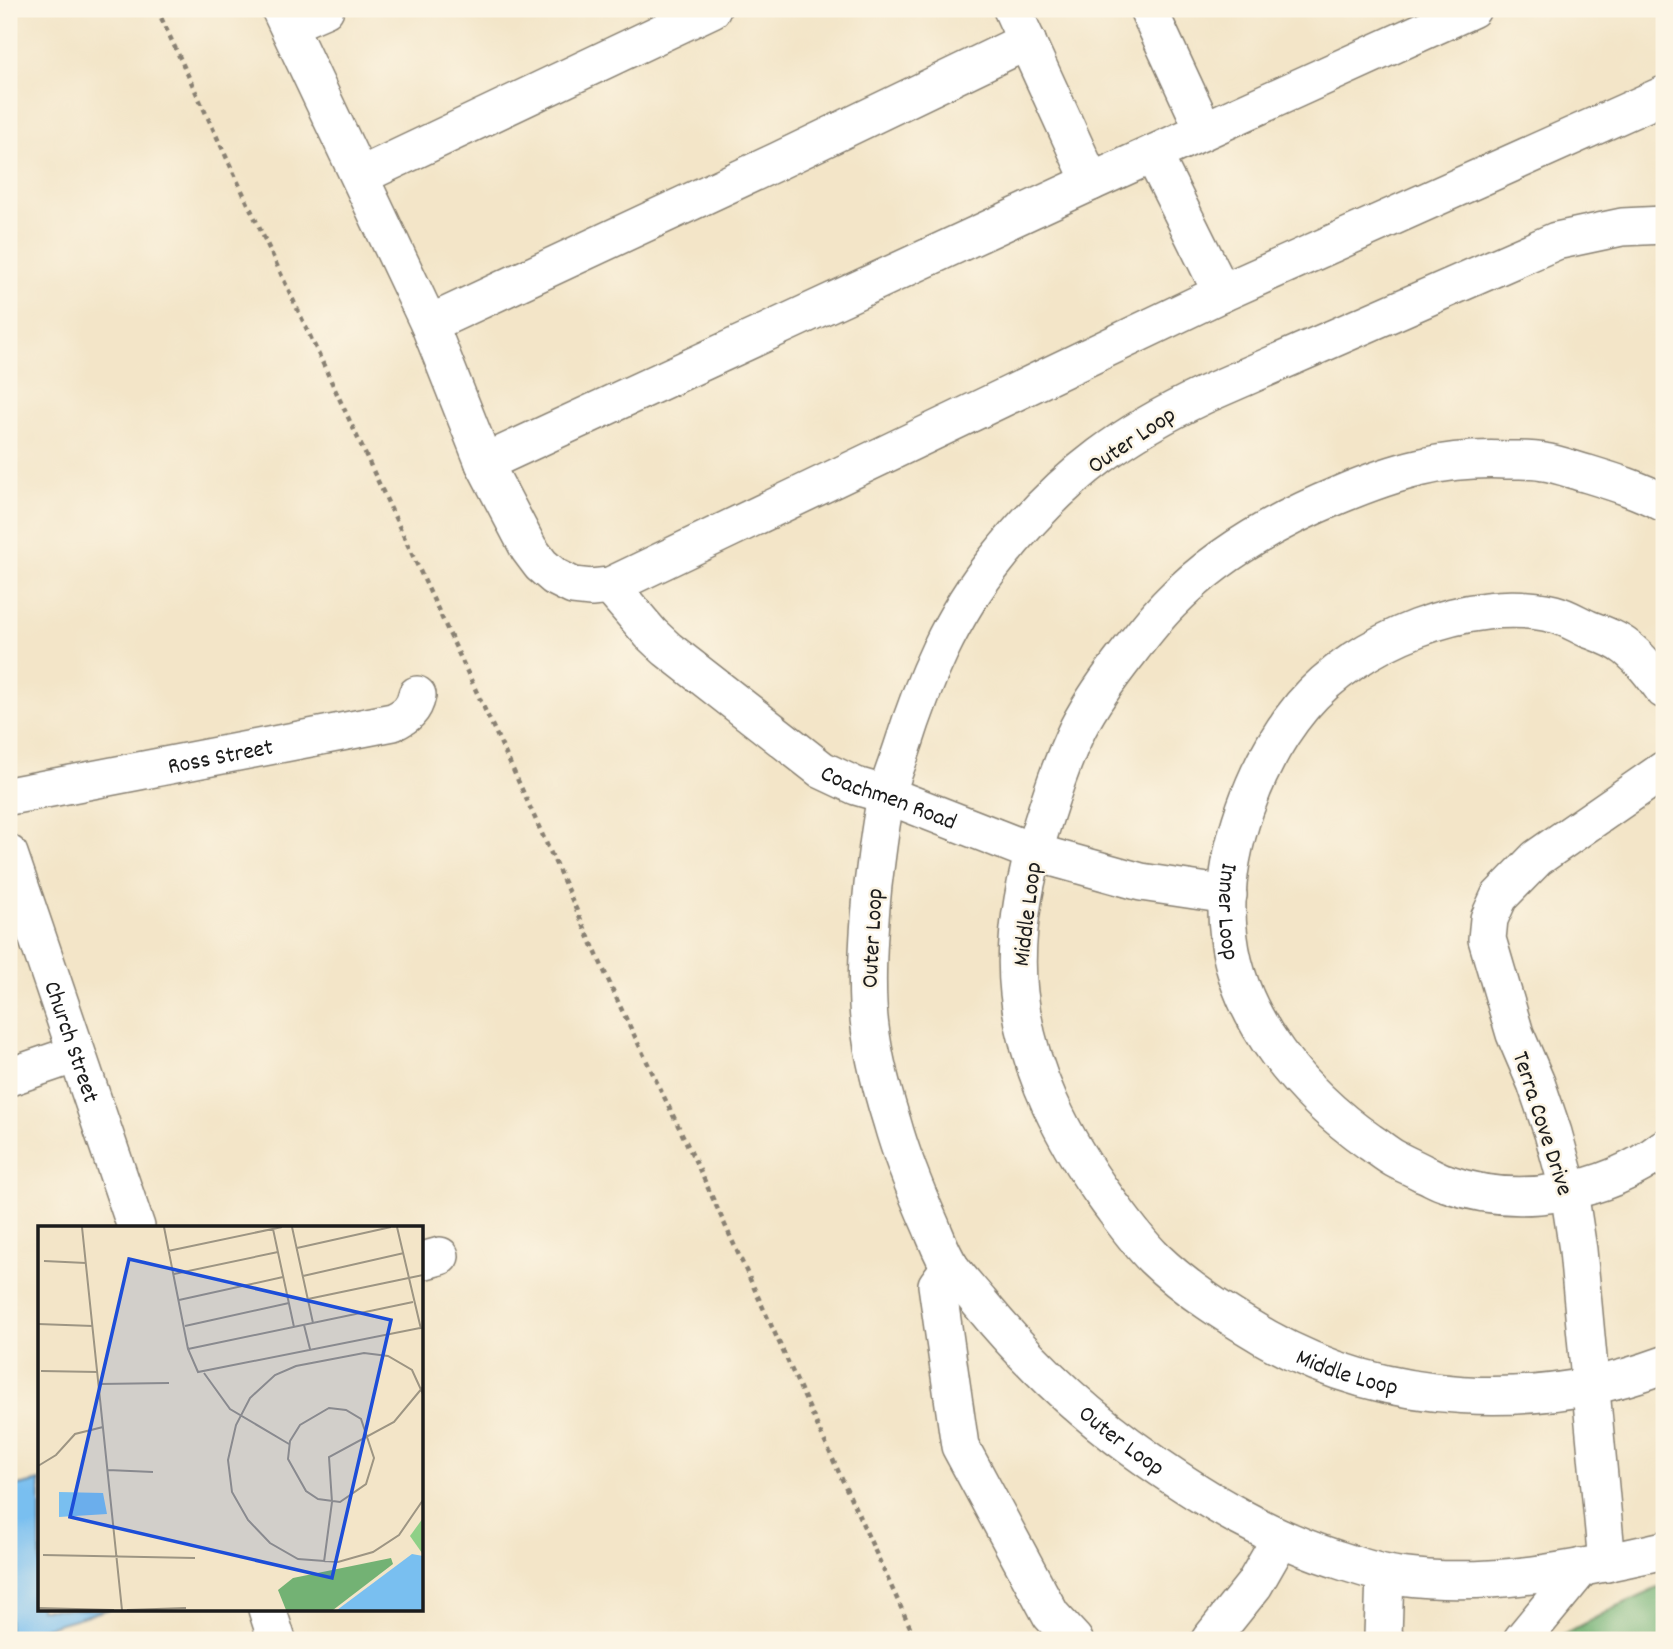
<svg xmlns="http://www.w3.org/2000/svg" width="1673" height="1649" viewBox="0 0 1673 1649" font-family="Dekko,sans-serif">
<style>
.forest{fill:#73b274;stroke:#486748;stroke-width:2}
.water{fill:#79bff0;stroke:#4a6e86;stroke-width:2}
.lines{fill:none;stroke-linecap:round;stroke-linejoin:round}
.minor-casing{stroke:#888072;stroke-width:40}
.path{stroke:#888072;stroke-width:4.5;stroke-dasharray:5 5;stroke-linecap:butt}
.minor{stroke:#fff;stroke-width:37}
.labels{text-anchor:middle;stroke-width:5;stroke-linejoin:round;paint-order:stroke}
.street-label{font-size:24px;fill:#1c1c1c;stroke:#fcf5e5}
.inset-road{fill:none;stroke:#9d9583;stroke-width:2}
.view{fill:#1d4ed8;fill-opacity:0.15;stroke:#1d4ed8;stroke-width:3.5}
.inset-edge{fill:none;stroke:#1c1c1c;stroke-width:3.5}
</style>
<rect width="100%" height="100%" fill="#fcf5e5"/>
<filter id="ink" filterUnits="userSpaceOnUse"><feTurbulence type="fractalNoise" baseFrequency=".0143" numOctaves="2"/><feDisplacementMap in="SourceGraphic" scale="14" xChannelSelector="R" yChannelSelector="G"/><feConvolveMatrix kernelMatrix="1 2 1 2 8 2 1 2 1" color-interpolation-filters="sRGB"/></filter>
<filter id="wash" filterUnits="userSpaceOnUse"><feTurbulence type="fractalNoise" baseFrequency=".00686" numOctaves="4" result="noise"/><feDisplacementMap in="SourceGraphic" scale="28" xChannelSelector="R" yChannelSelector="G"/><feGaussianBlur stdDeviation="1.57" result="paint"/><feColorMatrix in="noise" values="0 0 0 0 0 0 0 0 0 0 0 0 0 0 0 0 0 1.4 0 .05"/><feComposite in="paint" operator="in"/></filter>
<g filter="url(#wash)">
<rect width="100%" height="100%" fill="#f3e5c8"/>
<!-- forest -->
<path class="forest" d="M 1664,1585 L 1664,1640 L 1554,1640 L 1616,1607 Z"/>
<!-- water -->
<path class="water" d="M 40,1481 L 40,1609 L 109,1609 L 9,1638 L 9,1488 Z"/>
</g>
<g filter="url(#ink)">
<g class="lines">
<!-- minor casing -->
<g class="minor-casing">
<g id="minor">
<path d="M 280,9 L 429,324 L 484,463 L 529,549 L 541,565 L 555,577 L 573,586 L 591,588 L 610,586 L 1222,293 L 1664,95"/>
<path d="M 1012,9 L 1091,182"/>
<path d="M 1148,9 L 1204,130"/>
<path d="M 288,25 L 325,9"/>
<path d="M 1153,154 L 1222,293"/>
<path d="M 360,176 L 712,9"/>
<path id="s1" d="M 1664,225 L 1622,227 L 1556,241 L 1204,395 C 1168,412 1132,432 1100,456 C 1061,485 1026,522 996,560 C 951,615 923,682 902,749 C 897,764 891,779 887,793 C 880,823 877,855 873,885 C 869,925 866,965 868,1005 C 870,1045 880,1084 892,1122 C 902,1158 916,1192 931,1226 C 937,1240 942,1255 951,1268 C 960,1280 971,1292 980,1303 C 1030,1364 1085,1416 1149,1460 C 1209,1502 1266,1536 1336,1559 C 1357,1566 1377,1573 1399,1576 C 1488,1588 1578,1570 1664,1550"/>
<path d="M 429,324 L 778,161 L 1027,41"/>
<path d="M 484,463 L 1091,182 L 1472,9"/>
<path id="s2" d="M 1664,503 C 1640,490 1614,482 1588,474 C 1573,470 1558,464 1544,462 C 1532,459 1519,460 1507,460 C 1444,457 1396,471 1339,495 C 1278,520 1216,555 1170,603 C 1155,618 1142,635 1129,652 C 1110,676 1092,701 1078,728 C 1062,761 1051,796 1040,831 C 1024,882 1013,940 1019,993 C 1028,1072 1063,1139 1108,1201 C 1123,1221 1137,1241 1154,1258 C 1187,1290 1227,1315 1266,1338 C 1386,1406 1536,1412 1664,1365"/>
<path id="s3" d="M 610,586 L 651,634 L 667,649 L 822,770 L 856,786 L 887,795 L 1033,852 L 1141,882 L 1228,895"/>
<path id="s4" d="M 1664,690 C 1653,675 1642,660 1627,648 C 1616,639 1601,634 1588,629 C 1577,624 1566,617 1554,614 C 1470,594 1357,641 1302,706 C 1277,736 1258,772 1245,809 C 1231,849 1223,895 1229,938 C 1239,1021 1303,1095 1370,1142 C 1378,1147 1386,1154 1395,1159 C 1404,1164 1414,1168 1423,1173 C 1431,1176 1438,1181 1446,1183 C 1517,1209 1605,1194 1664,1148"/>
<path id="s5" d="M 9,796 L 393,722 C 406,716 414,710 417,695"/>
<path id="s6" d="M 9,854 L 136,1227"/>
<path d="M 9,1077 L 76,1054"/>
<path d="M 422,1261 L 440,1256"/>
<path d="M 950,1267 L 937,1285 L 960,1446 L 1051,1615 L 1074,1640"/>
<path d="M 1607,1563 L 1578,1250 L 1569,1191 L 1553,1133 L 1536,1083 L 1515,1034 L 1487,939 L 1489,919 L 1499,897 L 1537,858 L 1664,770"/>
<path d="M 1385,1574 L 1383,1636 L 1386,1640"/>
<path d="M 267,1609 L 277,1640"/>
<path d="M 1210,1640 L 1254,1585 L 1281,1538"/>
<path d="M 1522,1640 L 1582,1567"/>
</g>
</g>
<!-- path -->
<path class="path" d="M 157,9 L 515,774 L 620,1006 L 702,1175 L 916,1640"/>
<!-- minor -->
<use href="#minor" class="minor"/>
</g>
</g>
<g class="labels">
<!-- street labels -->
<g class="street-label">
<text transform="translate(1131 439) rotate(-34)" y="8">Outer Loop</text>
<text dy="8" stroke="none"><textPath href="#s5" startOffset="215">Ross Street</textPath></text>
<text dy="8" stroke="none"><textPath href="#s3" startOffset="354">Coachmen Road</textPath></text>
<text dy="8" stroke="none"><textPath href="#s4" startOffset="640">Inner Loop</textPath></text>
<text transform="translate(1026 914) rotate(-83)" y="8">Middle Loop</text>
<text transform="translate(871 938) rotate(-87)" y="8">Outer Loop</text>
<text dy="8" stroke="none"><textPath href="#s6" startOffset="198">Church Street</textPath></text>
<text transform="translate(1544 1123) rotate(72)" y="8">Terra Cove Drive</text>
<text dy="8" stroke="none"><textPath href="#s2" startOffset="1498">Middle Loop</textPath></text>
<text dy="8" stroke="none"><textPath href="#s1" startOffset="1755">Outer Loop</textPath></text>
</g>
</g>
<!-- overview -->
<g transform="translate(38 1226)">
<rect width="385" height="385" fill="#f3e5c8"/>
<path d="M 385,292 L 385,327 L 384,327 L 372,310 Z" fill="#8fd087"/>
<path d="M 353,332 L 355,338 L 295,384 L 248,384 L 240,364 L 255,352 Z" fill="#73b274"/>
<path d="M 21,266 L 65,267 L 69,288 L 21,291 ZM 374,328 L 385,330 L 385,384 L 299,384 Z" fill="#79bff0"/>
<path class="inset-road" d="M 44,1 L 84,384M 126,1 L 150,123 L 160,146 L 382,102M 254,1 L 275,97M 359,1 L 383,103M 235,3 L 256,101M 259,22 L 353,1M 130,25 L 244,1M 6,35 L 48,37M 136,48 L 240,26M 265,50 L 366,27M 270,73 L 385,49M 141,74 L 245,51M 0,98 L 55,100M 266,99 L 272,123M 147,100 L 251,77M 150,123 L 375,76M 3,145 L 60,146M 166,147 L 192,183 L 251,218M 61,158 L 131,157M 385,168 L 374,144 L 350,130 L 326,127 L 258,140 L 237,149 L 212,172 L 198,199 L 190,234 L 194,266 L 210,294 L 232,317 L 260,333 L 300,336 L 335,326 L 361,309 L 385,274M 291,182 L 308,184 L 323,193 L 336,232 L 328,258 L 302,276 L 280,273 L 268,265 L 250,233 L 252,215 L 262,199 ZM 0,240 L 18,229 L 37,208 L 65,201M 70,244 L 115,246M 5,329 L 157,332M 286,336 L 294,276 L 291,231 L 356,196 L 385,161M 0,382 L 76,384M 89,384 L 148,382"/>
<path class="view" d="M 91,33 L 353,94 L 294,352 L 32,291 Z"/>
<rect width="385" height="385" class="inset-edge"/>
</g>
<!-- margin -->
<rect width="1673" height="1649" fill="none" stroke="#fcf5e5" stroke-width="35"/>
</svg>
